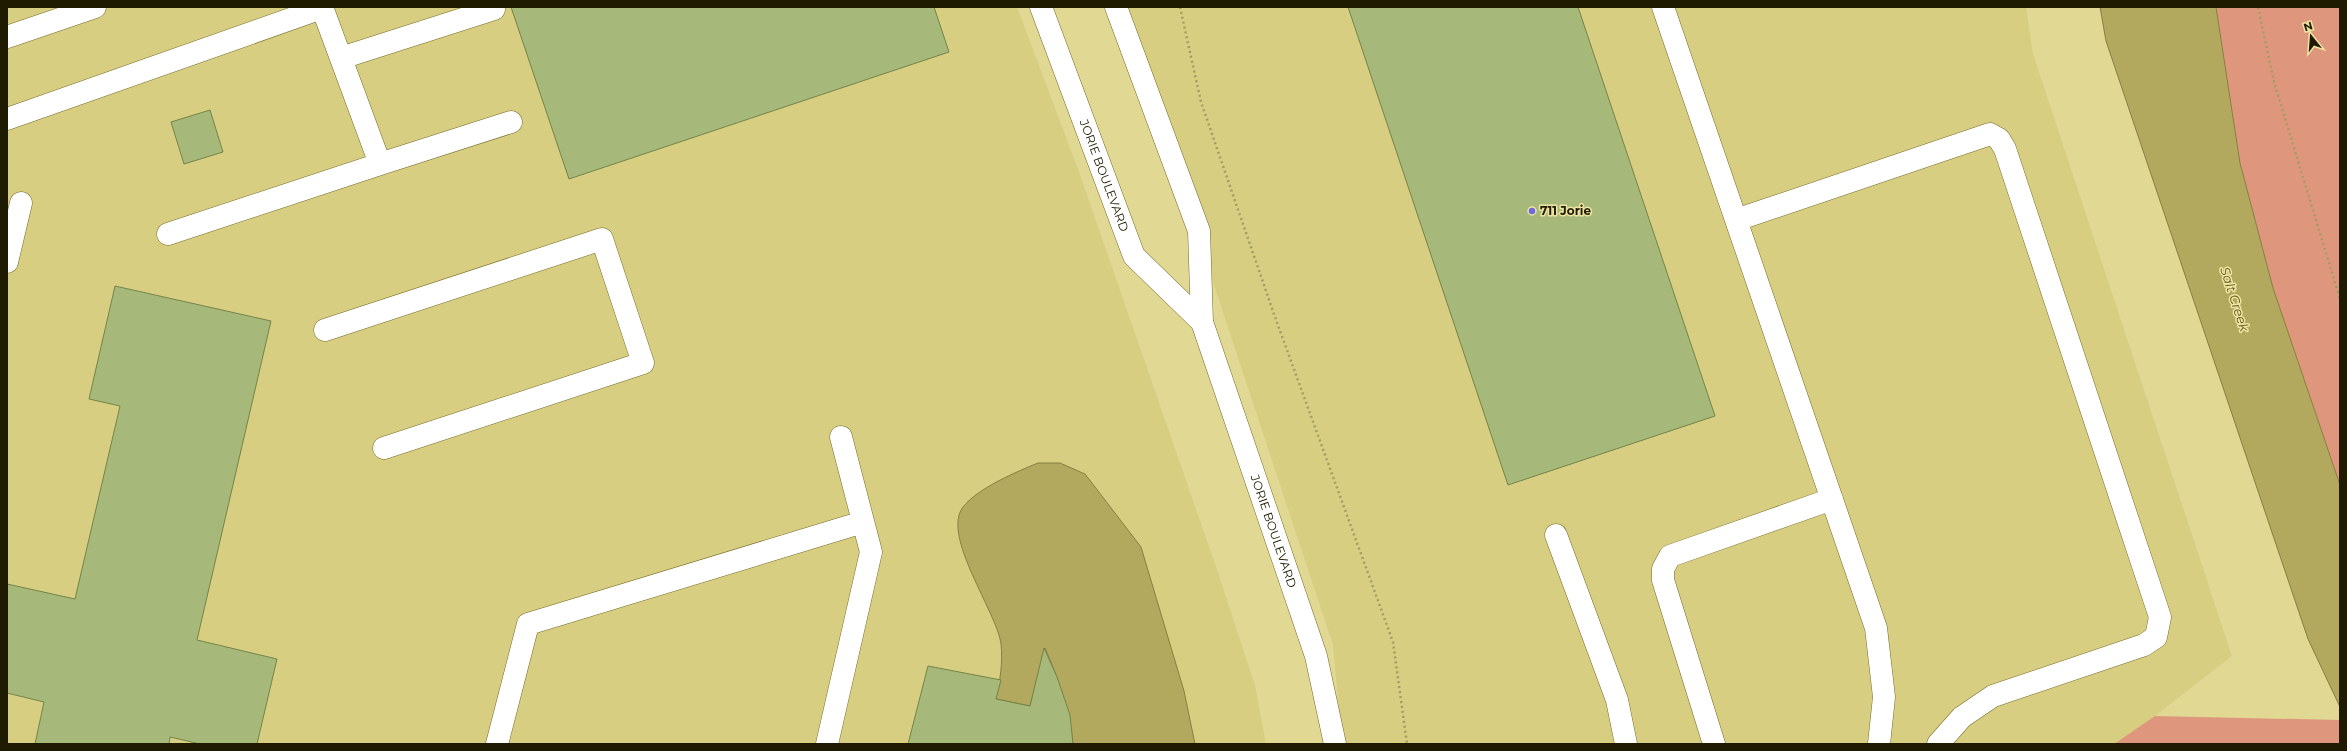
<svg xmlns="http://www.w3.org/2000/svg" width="2347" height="751" viewBox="0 0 2347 751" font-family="Montserrat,sans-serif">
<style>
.built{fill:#d8ce81}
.green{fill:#de977c}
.water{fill:#b3a95e;stroke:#877e42}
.building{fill:#a7b97a;stroke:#748447}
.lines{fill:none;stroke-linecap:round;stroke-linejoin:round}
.minor-casing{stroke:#756c2a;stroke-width:23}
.major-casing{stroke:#756c2a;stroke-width:23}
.path{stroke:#a39b65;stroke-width:2.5;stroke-dasharray:2 3;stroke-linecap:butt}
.minor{stroke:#fff;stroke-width:22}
.major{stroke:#fff;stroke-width:22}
.poi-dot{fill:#6e68e2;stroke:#eee5a1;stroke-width:1.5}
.labels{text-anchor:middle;stroke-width:3;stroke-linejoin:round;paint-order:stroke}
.street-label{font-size:12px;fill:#1f1b01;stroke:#eee5a1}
.poi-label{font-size:12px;font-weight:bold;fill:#1f1b01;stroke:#eee5a1;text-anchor:start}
.water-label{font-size:13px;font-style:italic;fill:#5c541c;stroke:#eee5a1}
</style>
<rect width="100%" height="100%" fill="#e1d894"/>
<!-- built -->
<path class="built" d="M 7,7 L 1017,7 L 1078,169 L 1213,558 L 1255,685 L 1266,744 L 7,744 Z
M 1122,7 L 2026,7 L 2033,54 L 2232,656 L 2155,716 L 2114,744 L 1342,744 L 1333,645 Z"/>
<!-- green -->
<path class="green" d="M 2216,7 L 2340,7 L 2340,485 L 2273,288 L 2240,163 Z
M 2155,716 L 2340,720 L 2340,744 L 2114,744 Z"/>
<!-- water -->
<path class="water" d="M 2100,7 L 2216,7 L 2240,163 L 2273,288 L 2340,485 L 2340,707 L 2308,639 L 2106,41 Z
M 1038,463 L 1060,463 L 1085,474 L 1141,547 L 1184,691 L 1195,744 L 1073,744 C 1069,708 1059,681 1045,648 L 1030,706 L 996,699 C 1000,681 1003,662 1001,644 C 997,612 941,536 963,507 C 978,488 1016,472 1038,463 Z"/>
<!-- building -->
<path class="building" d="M 511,7 L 934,7 L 949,52 L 569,179 Z
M 1348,7 L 1578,7 L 1715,416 L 1508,485 Z
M 210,110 L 223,152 L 184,164 L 171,122 Z
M 115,286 L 271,321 L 197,640 L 277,659 L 257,744 L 200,744 L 170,737 L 169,744 L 35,744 L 44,702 L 7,693 L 7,584 L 75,599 L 120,406 L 89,399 Z
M 1044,648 L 1057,677 L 1070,715 L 1073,744 L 908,744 L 928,666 L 1001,680 L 996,699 L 1030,706 Z"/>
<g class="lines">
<!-- minor casing -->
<g class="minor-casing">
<path id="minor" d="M 1663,7 L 1876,628 L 1884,697 L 1879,744
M 7,37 L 95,7
M 341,58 L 494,9
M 7,119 L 322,8
M 380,164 L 511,122
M 1736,220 L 1990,134 L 1999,139 L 2005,149 L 2160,617 L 2156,637 L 2144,645 L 1993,696 L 1962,717 L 1938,744
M 168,234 L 380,164 L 322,7
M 7,262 L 21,203
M 325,330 L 602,239 L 643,363 L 384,448
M 1556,535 L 1617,700 L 1626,744
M 497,744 L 528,624 L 863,522
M 827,744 L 871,552 L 841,437
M 1714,744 L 1663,580 L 1663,569 L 1670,556 L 1832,499"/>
</g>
<!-- major casing -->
<g class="major-casing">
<g id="major">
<path id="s1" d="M 1041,7 L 1134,256 L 1202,322"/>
<path id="s2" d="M 1116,7 L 1199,231 L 1202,322 L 1316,656 L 1335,744"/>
</g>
</g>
<!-- path -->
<path class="path" d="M 1180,7 L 1201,102 L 1275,317 L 1393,642 L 1407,744
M 2258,7 L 2274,82 L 2340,299"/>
<!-- minor -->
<use href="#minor" class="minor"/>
<!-- major -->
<use href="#major" class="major"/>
</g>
<!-- markers -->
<circle class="poi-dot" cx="1532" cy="211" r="4"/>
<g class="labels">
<!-- street labels -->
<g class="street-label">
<text dy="4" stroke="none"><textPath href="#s1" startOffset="180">JORIE BOULEVARD</textPath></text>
<text dy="4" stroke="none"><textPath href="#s2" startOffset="551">JORIE BOULEVARD</textPath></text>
</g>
<!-- poi labels -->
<g class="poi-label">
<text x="1540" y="215">711 Jorie</text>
</g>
<!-- water labels -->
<g class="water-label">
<text transform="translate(2235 299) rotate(72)" y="5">Salt Creek</text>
</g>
</g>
<!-- border -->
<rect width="2347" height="751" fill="none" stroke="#1f1b01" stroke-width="16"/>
<!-- north arrow -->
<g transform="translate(2311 36) rotate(343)" stroke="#eee5a1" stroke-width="3" paint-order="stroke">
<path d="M0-3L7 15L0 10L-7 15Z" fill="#1f1b01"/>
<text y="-6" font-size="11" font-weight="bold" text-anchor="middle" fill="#1f1b01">N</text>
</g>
</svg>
